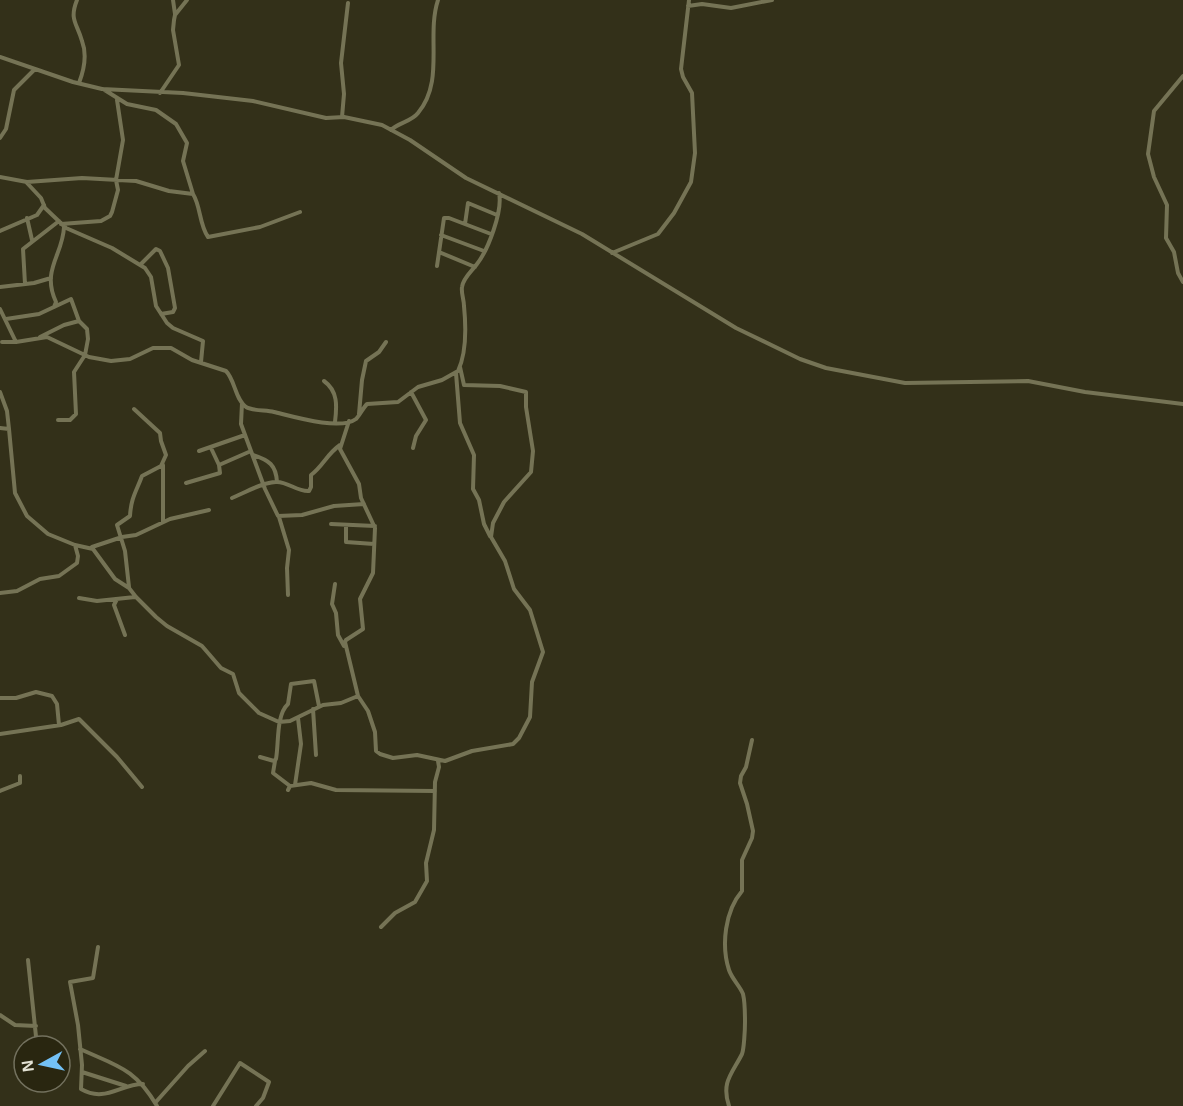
<svg xmlns="http://www.w3.org/2000/svg" width="1183" height="1106" viewBox="0 0 1183 1106" font-family="Helvetica,sans-serif">
<style>
.lines{fill:none;stroke-linecap:round;stroke-linejoin:round}
.minor{stroke:#757355;stroke-width:4}
</style>
<rect width="100%" height="100%" fill="#333019"/>
<g class="lines">
<!-- minor -->
<path class="minor" d="M 77,0 C 69,20 77,23 82,41 C 87,54 84,70 79,83
M 173,0 L 175,14
M 688,6 L 702,4 L 731,8 L 772,0
M 0,57 L 73,82 L 102,89 L 183,93 L 253,101 L 326,118 L 344,117 L 382,125 L 410,140 L 466,178 L 582,234 L 736,328 L 800,359 L 826,368 L 905,383 L 1028,381 L 1085,392 L 1183,404
M 1183,76 L 1154,111 L 1148,154 L 1154,177 L 1167,205 L 1166,238 L 1174,252 L 1178,273 L 1183,282
M 103,89 L 127,104 L 156,110 L 176,124 L 187,143 L 183,161 L 193,194
M 160,93 L 179,65 L 173,30 L 174,20 L 175,15 L 187,0
M 342,117 L 344,94 L 341,63 L 348,3
M 391,130 C 399,122 411,122 418,113 C 445,81 426,36 438,0
M 0,138 L 6,129 L 14,90 L 35,69
M 0,177 L 27,182 L 82,178 L 136,181 L 169,191 L 193,194 C 201,207 199,224 208,237 L 260,227 L 300,212
M 27,183 L 41,198 L 45,208 L 66,228 L 112,248 L 145,268 L 151,277 L 156,306 L 167,323 L 173,328 L 203,341 L 201,362
M 27,218 L 32,240
M 61,224 L 101,221 L 110,216 L 112,212 L 118,190 L 116,180 L 123,140 L 117,100
M 465,224 L 468,203 L 497,215
M 0,231 L 37,215 L 44,205
M 441,235 L 484,251
M 439,252 L 475,267
M 612,253 L 658,234 L 674,213 L 691,182 L 695,153 L 692,93 L 683,77 L 681,69 L 689,0
M 141,264 L 156,249 L 160,251 L 168,268 L 175,308 L 173,312 L 161,314
M 437,266 L 444,218 L 449,218 L 491,234
M 25,284 L 23,249 L 59,221
M 0,287 L 34,283 L 51,278
M 54,307 L 56,302 C 41,270 63,255 64,227
M 0,309 L 16,342
M 6,319 L 39,314 L 71,299 L 79,321
M 40,337 L 64,325 L 79,321 L 87,329 L 88,339 L 85,355 L 74,372 L 76,414 L 70,420 L 58,420
M 2,342 L 16,342 L 47,337 L 89,357 L 111,361 L 130,359 L 153,348 L 171,348 L 192,360 L 226,371 C 235,380 235,399 246,407 C 253,411 266,410 274,412 C 291,416 340,431 356,419 C 360,415 363,408 367,404 L 398,402 L 418,387 L 442,380 L 458,371 C 467,352 466,326 464,306 C 464,300 461,293 462,287 C 463,278 472,271 477,264 C 488,250 503,211 499,193
M 456,373 L 460,423 L 474,455 L 473,489 L 479,500 L 484,524 L 490,536
M 324,381 C 338,391 337,406 335,422
M 0,392 L 7,411 L 9,429
M 411,392 L 426,420 L 416,436 L 413,448
M 242,403 L 241,424 L 265,489 L 278,516 L 302,515 L 334,506 L 364,504
M 359,414 L 362,380 L 366,361 L 379,352 L 386,342
M 349,421 L 340,449 L 359,484 L 361,498 L 375,528 L 373,573 L 360,599 L 363,629 L 346,640 L 345,642 L 358,696 L 368,711 L 375,732 L 376,751 L 380,754 L 393,758 L 417,755 L 445,761 L 472,751 L 513,744 L 519,738 L 530,717 L 532,682 L 543,652 L 530,610 L 514,589 L 505,561 L 491,537 L 493,523 L 504,502 L 531,472 L 533,451 L 526,407 L 526,392 L 500,386 L 464,385 L 460,367
M 0,428 L 9,429 L 15,493 L 27,516 L 48,534 L 75,545 L 93,549 L 115,579 L 129,588 L 136,597 L 156,617 L 167,626 L 202,646 L 221,668 L 233,674 L 239,693 L 259,713 L 279,722 L 290,721 L 323,705 L 341,703 L 358,696
M 199,451 L 245,435
M 253,455 C 269,460 276,465 277,482
M 163,465 L 163,522
M 219,465 L 251,451
M 186,483 L 220,473 L 219,465 L 211,448
M 232,498 C 244,493 265,481 277,482 C 288,482 298,492 309,491 L 311,487 L 311,475 C 323,466 327,454 340,445
M 279,517 L 289,550 L 287,568 L 288,595
M 331,524 L 375,526
M 346,525 L 346,542 L 374,544
M 92,547 L 122,537 L 136,535 L 170,519 L 209,510
M 335,584 L 332,604 L 336,613 L 338,635 L 344,646
M 129,587 L 125,551 L 117,525 L 130,516 C 131,498 136,492 142,476 L 161,466 L 166,455 L 161,441 L 160,433 L 134,409
M 0,593 L 17,591 L 40,579 L 59,576 L 77,563 L 78,556 L 75,545
M 79,598 L 97,601 L 135,597
M 117,599 L 114,605 L 125,635
M 0,698 L 16,698 L 36,692 L 52,696 L 57,704 L 59,725
M 313,709 L 316,755
M 0,734 L 61,725 L 79,719 L 117,757 L 142,787
M 260,757 L 274,761 L 276,759 C 279,742 276,715 288,704 L 291,684 L 314,681 L 319,706
M 275,761 L 273,773 L 290,786 L 288,790
M 295,785 L 301,744 L 298,718
M 290,786 L 311,783 L 336,790 L 435,791
M 0,791 L 20,783 L 20,776
M 381,927 L 395,913 L 415,902 L 427,881 L 426,863 L 434,830 L 435,782 L 439,767 L 438,761
M 98,947 L 93,978 L 70,982 L 78,1025 L 82,1065 L 81,1089 C 105,1103 120,1084 143,1084
M 28,960 L 37,1046
M 0,1015 L 15,1025 L 36,1026
M 80,1049 C 117,1066 135,1068 157,1106
M 82,1072 L 126,1086
M 40,1082 L 40,1083
M 155,1103 L 188,1066 L 205,1051
M 213,1106 L 240,1063 L 269,1082 L 263,1098 L 256,1106
M 729,1106 C 721,1082 732,1074 742,1054 C 744,1049 745,1029 745,1022 C 745,1014 745,1002 743,994 C 740,986 732,979 729,970 C 721,945 725,911 742,891 L 742,860 L 752,838 L 753,831 L 747,804 L 740,783 L 741,776 L 746,767 L 752,740"/>
</g>
<!-- north arrow -->
<g transform="translate(42 1064) rotate(262)"><circle r="28" fill="#292610" stroke="#73715e" stroke-width="1.5"/>
<path d="M0-4.5L10 22L0 15L-10 22Z" fill="#73c1f6"/>
<text y="-9" font-size="16" font-weight="bold" text-anchor="middle" fill="#e3e2d4">N</text>
</g>
</svg>
